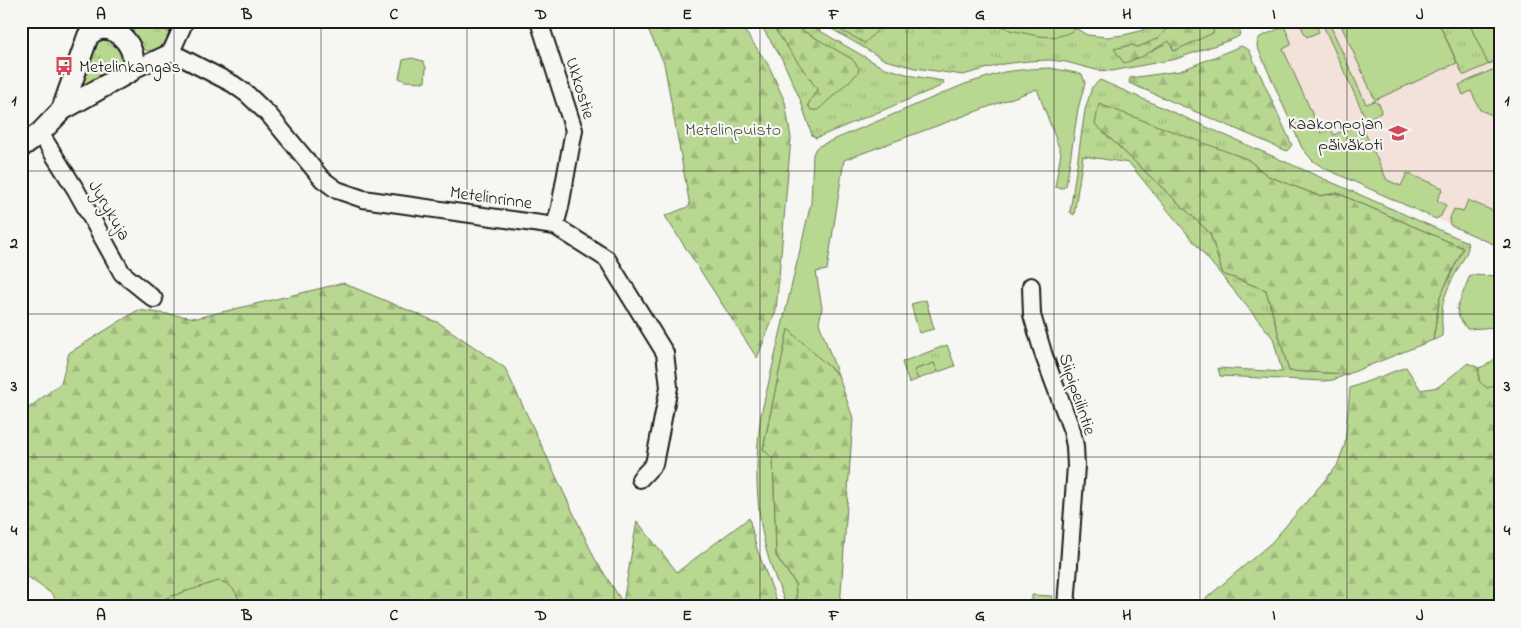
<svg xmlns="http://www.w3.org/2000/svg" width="1521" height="628" viewBox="0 0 1521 628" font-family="'Indie Flower',sans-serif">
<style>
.built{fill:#f3e2da}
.grass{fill:url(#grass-tufts);stroke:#6a7a56}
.forest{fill:url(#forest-firs);stroke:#6a7a56}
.park{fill:#b8d790;stroke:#6a7a56}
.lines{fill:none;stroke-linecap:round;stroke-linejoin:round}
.minor-casing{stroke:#1c1c1c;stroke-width:20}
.tertiary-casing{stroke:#1c1c1c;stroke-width:24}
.minor{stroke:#f6f6f2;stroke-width:16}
.tertiary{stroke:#f6f6f2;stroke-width:20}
.grid{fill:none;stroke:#1c1c1c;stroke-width:1;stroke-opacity:0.55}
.labels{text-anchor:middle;stroke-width:4.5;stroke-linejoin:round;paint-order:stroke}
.poi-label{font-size:18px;fill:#1c1c1c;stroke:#f6f6f2;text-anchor:start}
.street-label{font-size:18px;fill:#1c1c1c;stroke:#f6f6f2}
.park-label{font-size:18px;fill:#4b543f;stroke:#f6f6f2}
.neatline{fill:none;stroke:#1c1c1c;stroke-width:2}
.grid-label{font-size:16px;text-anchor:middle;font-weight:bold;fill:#1c1c1c}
</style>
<defs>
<pattern id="grass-tufts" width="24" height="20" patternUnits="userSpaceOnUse" patternTransform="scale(1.25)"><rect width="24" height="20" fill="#b8d790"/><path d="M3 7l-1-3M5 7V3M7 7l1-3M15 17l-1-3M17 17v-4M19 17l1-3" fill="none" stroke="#9eb87c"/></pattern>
<pattern id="forest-firs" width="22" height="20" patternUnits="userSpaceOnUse" patternTransform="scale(1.25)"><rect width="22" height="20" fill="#b8d790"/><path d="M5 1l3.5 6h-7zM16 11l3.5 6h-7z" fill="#9eb87c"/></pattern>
</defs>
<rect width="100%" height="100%" fill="#f6f6f2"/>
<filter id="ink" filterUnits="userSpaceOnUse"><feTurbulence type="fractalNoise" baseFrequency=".02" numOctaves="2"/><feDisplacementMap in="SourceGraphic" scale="10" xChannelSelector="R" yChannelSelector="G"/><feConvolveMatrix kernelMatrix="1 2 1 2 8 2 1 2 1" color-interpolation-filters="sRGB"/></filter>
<g filter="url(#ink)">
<!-- built -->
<path class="built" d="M 1295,21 L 1500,21 L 1500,247 L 1324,168 L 1308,156 L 1302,148 L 1257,46 L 1258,40 L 1260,37 Z"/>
<!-- grass -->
<path class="grass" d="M 88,21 L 148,21 L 170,33 L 171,35 C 163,45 152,57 140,47 L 86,27 Z
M 758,21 L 803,21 L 882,67 L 913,76 L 943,81 L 944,83 L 941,86 L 816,138 L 812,135 L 800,99 L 782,59 Z
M 818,21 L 1073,21 L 1077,29 L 1087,35 L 1107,37 L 1124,35 L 1140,31 L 1160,21 L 1236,21 L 1240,31 L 1239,36 L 1233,39 L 1176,59 L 1112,71 L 1096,70 L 1066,62 L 1050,60 L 1028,61 L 1003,64 L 963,75 L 915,68 L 885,60 Z
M 1438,21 L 1500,21 L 1500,59 L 1465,75 L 1463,75 Z
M 103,38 L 113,39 L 119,47 L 121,54 L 122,63 L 118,70 L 78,90 L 96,42 Z
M 1100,80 L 1467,242 L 1468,248 L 1466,254 C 1457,272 1443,291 1442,312 C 1441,320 1443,328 1442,336 L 1437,339 L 1433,340 L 1440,297 L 1463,248 L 1337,193 L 1319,196 L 1268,176 L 1247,159 L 1095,124 L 1210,233 L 1223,274 L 1266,290 L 1289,371 L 1348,374 L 1333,380 L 1323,381 L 1220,376 L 1218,368 L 1282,372 L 1273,338 L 1129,163 L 1083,156 L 1074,215 L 1070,212 L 1085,110 L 1092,87 Z
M 947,345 L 955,366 L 938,372 L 934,363 L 915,370 L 918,379 L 909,383 L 902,362 Z"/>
<!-- forest -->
<path class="forest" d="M 644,21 L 738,21 L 769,66 L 785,102 L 791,138 L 776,311 L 757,358 L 665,216 L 690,206 L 664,63 Z
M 769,21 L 786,21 L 852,59 L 859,68 L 858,73 L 818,110 L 811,110 L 808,105 L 817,89 Z
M 823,21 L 886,21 L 865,43 Z
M 1182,21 L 1216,21 L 1213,33 L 1174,51 L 1169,41 L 1141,57 L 1124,63 L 1114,49 L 1131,45 L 1138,47 L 1159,38 L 1165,30 Z
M 1241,46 L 1249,50 L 1292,145 L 1287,151 L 1129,83 L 1130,78 L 1180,71 Z
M 1099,104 L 1247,159 L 1268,176 L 1319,196 L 1337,193 L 1463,248 L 1440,297 L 1433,340 L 1348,374 L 1289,371 L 1266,290 L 1223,274 L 1210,233 L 1095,124 Z
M 343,283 L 439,323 L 505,368 L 595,559 L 623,603 L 637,521 L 677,572 L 749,518 L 757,549 L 779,607 L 582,607 L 555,603 L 552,607 L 60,607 L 52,594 L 21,572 L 21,414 L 61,383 L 69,353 L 138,310 L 197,318 Z
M 788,328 L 838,375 L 853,418 L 840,607 L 797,607 L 795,583 L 776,556 L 773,459 L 763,449 Z
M 1468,363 L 1479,368 L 1479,381 L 1497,385 L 1500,375 L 1500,607 L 1196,607 L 1272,542 L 1337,466 L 1345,444 L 1350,388 L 1406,367 L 1421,390 L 1438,387 Z"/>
<!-- park -->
<path class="park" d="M 975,21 L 1073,21 L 1077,28 C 1054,44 1034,34 1009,30 L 1006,27 L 974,24 Z
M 1299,21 L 1314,21 L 1319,32 L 1307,37 L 1305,35 Z
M 1321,21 L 1438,21 L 1457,63 L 1375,100 L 1340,23 L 1331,27 L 1366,104 L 1375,101 L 1380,105 L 1381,113 L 1366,119 Z
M 1468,21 L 1500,21 L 1500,59 L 1488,64 Z
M 1283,27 L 1285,28 L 1291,42 L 1291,45 L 1283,49 L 1321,133 L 1331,129 L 1334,135 L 1360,122 L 1387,180 L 1401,186 L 1407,173 L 1443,188 L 1437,200 L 1446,205 L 1441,216 L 1436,219 L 1324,168 L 1313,161 L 1302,148 L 1257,46 L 1258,40 L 1260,37 Z
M 412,58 L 423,61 L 426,67 L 425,82 L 405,81 L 399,78 L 403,60 Z
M 1050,68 L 1082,74 L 1085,83 L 1078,109 L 1066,186 L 1063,188 L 1055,187 L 1061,153 L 1037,89 L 844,160 L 827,270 L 816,272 L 822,308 L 819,323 L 838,375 L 788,329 L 763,449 L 773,459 L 776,556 L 795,583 L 797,607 L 787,607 C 779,587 770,566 765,545 C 755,501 755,459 761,415 L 811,203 L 813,154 L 816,148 L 819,146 L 965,84 L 1004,72 L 1029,69 Z
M 1492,70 L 1500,73 L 1500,110 L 1497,117 L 1480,110 L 1471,91 L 1463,95 L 1459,85 Z
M 1468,200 L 1500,214 L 1500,247 L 1450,225 L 1449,220 L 1454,209 L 1463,212 Z
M 1470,275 L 1500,276 L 1500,327 L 1467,329 L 1459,317 L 1457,308 Z
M 926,300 L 934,329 L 919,333 L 911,304 Z
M 1500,344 L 1500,375 L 1497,385 L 1487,388 L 1479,381 L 1479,368 C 1492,363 1498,359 1500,344 Z
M 934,363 L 938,372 L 918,379 L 914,370 Z
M 218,581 C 234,584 236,593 242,607 L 162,607 L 162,603 L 166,598 Z
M 1032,595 L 1052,596 L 1051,607 L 1020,607 L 1020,600 L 1032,601 Z"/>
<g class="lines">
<!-- minor casing -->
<g class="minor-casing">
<path id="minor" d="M 539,21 L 574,130 L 560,207 L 555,226
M 171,52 L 233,84 L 247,94 L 270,116 L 322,179 L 337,190 L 363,199 L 555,226 L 607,259 L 665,353 L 669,387 L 654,464 L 640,479
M 131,71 L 171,52 L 185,21
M 40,133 L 76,190 L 122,273 L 154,299
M 1031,286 L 1032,315 L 1044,356 L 1072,431 L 1075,446 L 1076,466 L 1066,607"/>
</g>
<!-- tertiary casing -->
<g class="tertiary-casing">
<path id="tertiary" d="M 21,147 L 40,133 L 62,110 L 131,71 C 142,48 110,14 88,36 L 62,110"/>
</g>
<!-- minor -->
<use href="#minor" class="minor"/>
<!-- tertiary -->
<use href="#tertiary" class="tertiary"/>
</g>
</g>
<!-- grid -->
<path class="grid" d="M 174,21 L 174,607M 321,21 L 321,607M 467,21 L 467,607M 614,21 L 614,607M 760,21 L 760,607M 907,21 L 907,607M 1054,21 L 1054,607M 1200,21 L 1200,607M 1347,21 L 1347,607M 21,171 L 1500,171M 21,314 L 1500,314M 21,457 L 1500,457"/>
<!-- icons -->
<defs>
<g id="bus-bare" transform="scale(1.5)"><path d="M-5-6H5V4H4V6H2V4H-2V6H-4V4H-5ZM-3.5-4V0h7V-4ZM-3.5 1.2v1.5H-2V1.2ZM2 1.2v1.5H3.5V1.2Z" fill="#d1495b" stroke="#f6f6f2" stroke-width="2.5" paint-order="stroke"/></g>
<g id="school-bare" transform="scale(1.5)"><path d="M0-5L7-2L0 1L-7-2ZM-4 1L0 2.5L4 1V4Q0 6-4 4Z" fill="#d1495b" stroke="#f6f6f2" stroke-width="2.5" paint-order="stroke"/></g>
</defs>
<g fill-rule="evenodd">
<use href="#bus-bare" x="64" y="66"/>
<use href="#school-bare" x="1398" y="133"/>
</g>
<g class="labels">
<!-- poi labels -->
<g class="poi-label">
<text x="79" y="72">Metelinkangas</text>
<text x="1383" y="129" text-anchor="end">Kaakonpojan<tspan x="1383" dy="21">päiväkoti</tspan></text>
</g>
<!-- street labels -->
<g class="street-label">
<text transform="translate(581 88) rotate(73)" y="6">Ukkostie</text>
<text transform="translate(491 197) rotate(8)" y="6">Metelinrinne</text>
<text transform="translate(110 210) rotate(60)" y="6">Jyrykuja</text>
<text transform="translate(1078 394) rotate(72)" y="6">Siipipeilintie</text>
</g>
<!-- park labels -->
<g class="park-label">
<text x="733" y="135">Metelinpuisto</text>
</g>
</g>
<!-- margin -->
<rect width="1521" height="628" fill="none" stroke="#f6f6f2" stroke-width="55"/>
<rect x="28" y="28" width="1466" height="572" class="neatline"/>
<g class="grid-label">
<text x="101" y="19">A</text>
<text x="247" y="19">B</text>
<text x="394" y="19">C</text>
<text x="541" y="19">D</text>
<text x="687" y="19">E</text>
<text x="834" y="19">F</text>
<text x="980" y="19">G</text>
<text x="1127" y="19">H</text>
<text x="1274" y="19">I</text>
<text x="1420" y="19">J</text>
<text x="14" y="105">1</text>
<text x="1507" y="105">1</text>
<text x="14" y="248">2</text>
<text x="1507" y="248">2</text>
<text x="14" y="391">3</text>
<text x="1507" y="391">3</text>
<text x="14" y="535">4</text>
<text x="1507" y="535">4</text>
<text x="101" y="620">A</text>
<text x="247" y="620">B</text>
<text x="394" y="620">C</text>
<text x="541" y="620">D</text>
<text x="687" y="620">E</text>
<text x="834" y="620">F</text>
<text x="980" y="620">G</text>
<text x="1127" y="620">H</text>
<text x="1274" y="620">I</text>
<text x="1420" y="620">J</text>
</g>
</svg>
